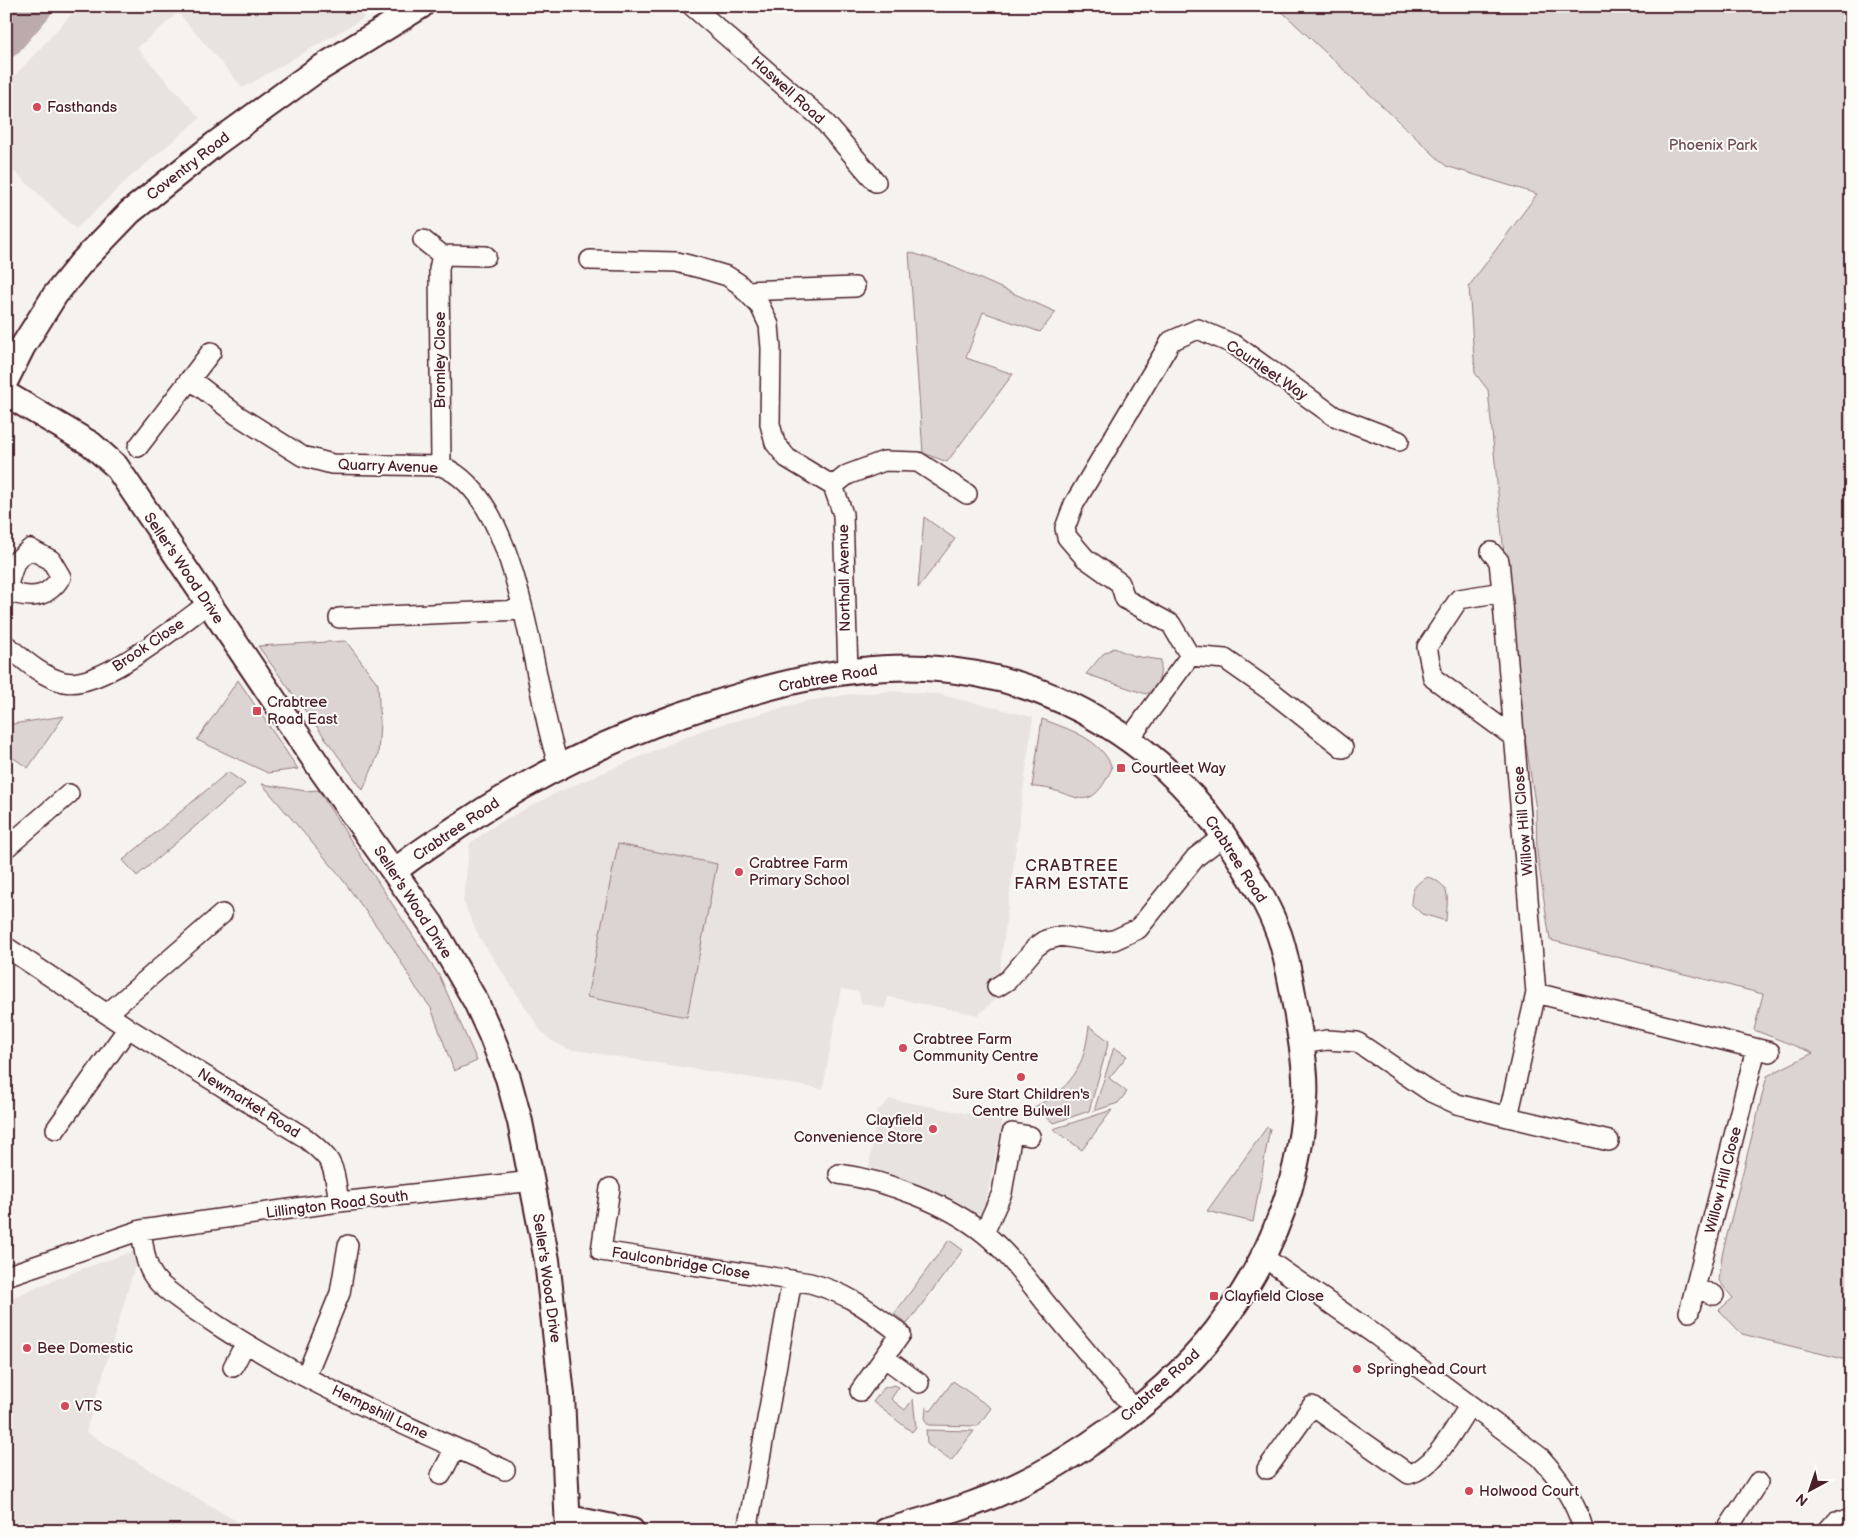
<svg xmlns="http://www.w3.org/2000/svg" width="1857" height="1537" viewBox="0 0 1857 1537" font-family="'Balsamiq Sans',sans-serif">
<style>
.built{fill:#e9e3e0}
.green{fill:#dcd4d2;stroke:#937a7e}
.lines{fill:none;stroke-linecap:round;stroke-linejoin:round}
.river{stroke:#bbabac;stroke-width:34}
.minor-casing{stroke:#4a1f2b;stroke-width:22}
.tertiary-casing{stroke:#4a1f2b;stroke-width:28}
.minor{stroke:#fdfcf7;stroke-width:19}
.tertiary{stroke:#fdfcf7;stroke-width:24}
.poi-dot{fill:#d1495b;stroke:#fdfcf7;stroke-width:2}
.labels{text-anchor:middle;stroke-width:4;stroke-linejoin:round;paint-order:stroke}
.street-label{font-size:15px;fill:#4a1f2b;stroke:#fdfcf7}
.poi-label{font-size:15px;fill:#4a1f2b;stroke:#fdfcf7;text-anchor:start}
.park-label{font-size:15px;fill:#6e4c55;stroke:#fdfcf7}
.neighbourhood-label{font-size:16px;letter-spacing:1px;fill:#4a1f2b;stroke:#fdfcf7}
</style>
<rect width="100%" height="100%" fill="#f6f3ef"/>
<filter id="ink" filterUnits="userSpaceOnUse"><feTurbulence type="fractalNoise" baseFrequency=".02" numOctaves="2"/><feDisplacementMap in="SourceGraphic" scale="10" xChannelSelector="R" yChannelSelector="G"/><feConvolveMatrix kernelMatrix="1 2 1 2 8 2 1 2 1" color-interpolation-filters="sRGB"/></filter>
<g filter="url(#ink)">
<!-- built -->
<path class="built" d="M 79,6 L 357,6 L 364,18 L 243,88 L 178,13 L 137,48 L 200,118 L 128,179 L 76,229 L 6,164 L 6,85 Z
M 893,691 L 938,694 L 1033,717 L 996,999 L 978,1015 L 888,997 L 885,1009 L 861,1003 L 859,992 L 841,989 L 823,1089 L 568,1049 L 552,1041 L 541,1031 L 479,937 L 463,901 L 470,843 L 497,824 L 556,793 L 702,730 L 806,701 L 852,694 Z
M 890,1099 L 1003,1120 L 983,1216 L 968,1214 L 929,1191 L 869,1167 L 877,1111 Z
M 140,1249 L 86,1432 L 253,1531 L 6,1531 L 6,1300 L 76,1271 Z"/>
<!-- green -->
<path class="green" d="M 1276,6 L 1851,6 L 1851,1361 L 1742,1334 L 1719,1310 L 1733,1298 L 1719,1281 L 1722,1255 L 1767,1076 L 1813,1053 L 1754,1030 L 1763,994 L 1550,940 L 1537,853 L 1536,810 L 1516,678 L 1488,390 L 1475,373 L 1469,286 L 1537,194 L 1446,166 Z
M 909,252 L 944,263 L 1056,312 L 1040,332 L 983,312 L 966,358 L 1013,374 L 947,462 L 923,453 Z
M 924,517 L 955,539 L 918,588 Z
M 346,641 L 378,684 L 380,722 L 378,755 L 363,790 L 258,646 Z
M 1114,648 L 1134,656 L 1161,660 C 1161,674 1160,686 1146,694 L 1086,674 L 1103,654 Z
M 238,680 L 298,769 L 268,773 L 197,740 Z
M 64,716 L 28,768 L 6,753 L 6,725 Z
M 1042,719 C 1068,729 1102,739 1112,768 C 1087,823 1074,787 1032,787 Z
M 228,772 L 245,784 L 137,876 L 123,860 Z
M 262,784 L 306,791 L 318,790 L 440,977 L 477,1061 L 454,1071 L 431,1008 L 416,988 L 394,950 L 337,872 Z
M 618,844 L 717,864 L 687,1017 L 587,997 Z
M 1428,877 C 1453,886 1447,899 1446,921 L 1422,914 L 1411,904 C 1412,889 1414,884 1428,877 Z
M 1089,1026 L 1109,1041 L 1089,1111 L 1054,1123 L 1033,1108 C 1072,1087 1084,1069 1089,1026 Z
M 1114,1047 L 1127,1056 L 1109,1078 L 1127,1092 L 1118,1103 L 1094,1111 Z
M 1112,1110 L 1082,1150 L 1053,1129 Z
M 1267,1127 L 1270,1128 L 1253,1222 L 1207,1211 Z
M 949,1240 L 963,1250 L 907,1324 L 894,1314 Z
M 953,1381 L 991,1408 L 978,1426 L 928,1425 L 925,1420 L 926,1407 L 931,1411 Z
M 894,1385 L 899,1387 L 891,1399 L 905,1410 L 913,1399 L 916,1427 L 912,1432 L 873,1402 L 884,1388 Z
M 926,1430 L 974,1431 L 951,1461 L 927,1444 Z"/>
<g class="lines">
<!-- river -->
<path class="river" d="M 6,41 L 36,6"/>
<!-- minor casing -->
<g class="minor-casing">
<path id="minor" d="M 692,6 L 822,119 L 876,182
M 423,240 L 442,255 L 439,269 L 441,466
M 442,255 L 486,256
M 590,260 L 677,262 L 700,268 L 727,276 L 738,283 L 760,306 L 769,325 L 771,348 L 770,424 L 775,443 L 787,458 L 833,486 L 843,514 L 848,671
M 745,291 L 855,287
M 190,379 L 237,415 L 302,456 L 332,464 L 441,466 C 524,498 531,690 559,766
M 138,447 L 211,352
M 833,486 L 847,475 L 884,461 L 918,462 L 967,494
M 30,549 L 51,560 L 61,577 C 48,597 34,599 13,593 L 8,584 L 15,562 Z
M 1491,552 L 1499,561 L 1502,592 L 1536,993
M 1502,592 L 1459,599 L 1427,647 L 1433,678 L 1515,738
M 339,618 L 522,610
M 6,645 C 23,659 42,677 64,682 C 101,690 178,625 209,603
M 1190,656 L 1171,624 L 1125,599 L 1120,583 L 1085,558 L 1067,537 L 1065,528 L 1074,504 L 1171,341 L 1198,329 L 1235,345 L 1334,416 L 1399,441
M 1130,738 L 1190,656 L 1225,659 L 1272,692 L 1343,748
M 6,848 L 69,794
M 6,947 L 128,1028 L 304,1137 C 335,1161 333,1164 339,1202
M 997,987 L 1008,980 L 1036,947 L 1046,940 L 1061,936 L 1098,942 L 1114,940 L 1138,929 L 1196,857 L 1225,835
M 108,1013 L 222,914
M 1301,1044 L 1327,1040 L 1357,1042 L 1431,1092 L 1457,1104 L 1508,1117 L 1536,993 L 1770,1052
M 1508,1117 L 1609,1141
M 56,1129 L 128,1028
M 839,1174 C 887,1181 947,1203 985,1234 C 1008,1253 1026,1278 1045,1302 C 1075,1338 1105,1374 1135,1410
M 610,1188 L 601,1251 L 810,1283 C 850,1294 869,1310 901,1334 L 860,1391
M 141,1230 C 144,1249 145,1269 159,1283 C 176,1299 198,1312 217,1325 C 306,1384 407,1426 505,1470
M 984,1233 L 1002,1193 L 1012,1133 L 1030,1136
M 1262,1256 L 1377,1336 L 1540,1457 C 1561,1481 1575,1500 1584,1531
M 6,1276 L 141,1230 L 339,1202 L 533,1181
M 1695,1288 L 1714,1295
M 1689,1312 L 1756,1049
M 885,1358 L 919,1383
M 233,1367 L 245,1344
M 306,1376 L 340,1293 L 348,1245
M 1267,1469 L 1312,1406 L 1409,1474 C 1437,1466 1454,1428 1470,1405
M 441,1475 L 455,1448
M 747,1531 L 792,1280
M 1726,1531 L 1758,1482
M 1827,1531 L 1836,1521 L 1851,1521"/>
</g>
<!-- tertiary casing -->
<g class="tertiary-casing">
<path id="tertiary" d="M 6,380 L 23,346 L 55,295 L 81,263 L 130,212 L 215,144 L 314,72 L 421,6
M 6,394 L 91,444 L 116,466 L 322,771 L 431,924 L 476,1002 L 491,1035 L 508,1078 L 520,1122 L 547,1260 L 562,1395 L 568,1531
M 395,871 C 414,855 435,842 456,828 C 526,781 600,743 680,715 C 759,688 842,664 926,668 C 1058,675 1172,749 1240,860 C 1255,884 1269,907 1279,934 C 1288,960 1292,989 1297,1016 C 1301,1043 1307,1072 1305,1100 C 1300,1178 1273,1252 1227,1316 C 1174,1393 1063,1472 975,1503 C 946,1514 916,1522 886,1531
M 569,1518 L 632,1531"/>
</g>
<!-- minor -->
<use href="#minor" class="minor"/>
<!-- tertiary -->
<use href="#tertiary" class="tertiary"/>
</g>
</g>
<!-- markers -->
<g class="poi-dot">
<circle cx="37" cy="107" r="5"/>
<rect x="252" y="706" width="10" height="10" rx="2.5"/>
<rect x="1116" y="763" width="10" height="10" rx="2.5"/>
<circle cx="739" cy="872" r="5"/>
<circle cx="903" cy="1048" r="5"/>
<circle cx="1021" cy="1077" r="5"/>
<circle cx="933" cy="1129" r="5"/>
<rect x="1209" y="1291" width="10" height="10" rx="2.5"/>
<circle cx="27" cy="1348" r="5"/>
<circle cx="1357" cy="1369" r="5"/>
<circle cx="65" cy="1406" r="5"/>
<circle cx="1469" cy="1491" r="5"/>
</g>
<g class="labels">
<!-- street labels -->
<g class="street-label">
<text transform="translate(788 90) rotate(42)" y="5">Haswell Road</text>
<text transform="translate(188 166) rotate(-38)" y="5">Coventry Road</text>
<text transform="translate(440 360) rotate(-90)" y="5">Bromley Close</text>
<text transform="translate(1267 370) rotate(34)" y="5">Courtleet Way</text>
<text transform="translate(388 466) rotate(2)" y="5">Quarry Avenue</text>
<text transform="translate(184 568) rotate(56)" y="5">Seller's Wood Drive</text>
<text transform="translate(844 578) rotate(-91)" y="5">Northall Avenue</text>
<text transform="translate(148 645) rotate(-34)" y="5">Brook Close</text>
<text transform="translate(828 678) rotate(-10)" y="5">Crabtree Road</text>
<text transform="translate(1523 821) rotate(-95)" y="5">Willow Hill Close</text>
<text transform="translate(456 829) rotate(-34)" y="5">Crabtree Road</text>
<text transform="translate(1236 859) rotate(57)" y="5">Crabtree Road</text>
<text transform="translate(413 902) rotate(57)" y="5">Seller's Wood Drive</text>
<text transform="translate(249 1103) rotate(32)" y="5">Newmarket Road</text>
<text transform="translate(1723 1180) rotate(-76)" y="5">Willow Hill Close</text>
<text transform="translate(337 1204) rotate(-7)" y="5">Lillington Road South</text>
<text transform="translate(681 1263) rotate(9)" y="5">Faulconbridge Close</text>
<text transform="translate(547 1278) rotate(82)" y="5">Seller's Wood Drive</text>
<text transform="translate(1160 1385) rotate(-42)" y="5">Crabtree Road</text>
<text transform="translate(380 1412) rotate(26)" y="5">Hempshill Lane</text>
</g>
<!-- poi labels -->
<g class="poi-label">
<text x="47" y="112">Fasthands</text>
<text x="267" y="707">Crabtree<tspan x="267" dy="17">Road East</tspan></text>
<text x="1131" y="773">Courtleet Way</text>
<text x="749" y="868">Crabtree Farm<tspan x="749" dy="17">Primary School</tspan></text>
<text x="913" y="1044">Crabtree Farm<tspan x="913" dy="17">Community Centre</tspan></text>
<text x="1021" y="1099" text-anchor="middle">Sure Start Children's<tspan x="1021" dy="17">Centre Bulwell</tspan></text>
<text x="923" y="1125" text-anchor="end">Clayfield<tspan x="923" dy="17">Convenience Store</tspan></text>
<text x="1224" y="1301">Clayfield Close</text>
<text x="37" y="1353">Bee Domestic</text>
<text x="1367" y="1374">Springhead Court</text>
<text x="75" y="1411">VTS</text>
<text x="1479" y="1496">Holwood Court</text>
</g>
<!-- park labels -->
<g class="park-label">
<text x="1713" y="150">Phoenix Park</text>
</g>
<!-- neighbourhood labels -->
<g class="neighbourhood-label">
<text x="1072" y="871">CRABTREE<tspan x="1072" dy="18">FARM ESTATE</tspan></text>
</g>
</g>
<!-- margin -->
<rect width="1857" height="1537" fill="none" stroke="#fdfcf7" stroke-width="25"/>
<rect x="12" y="12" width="1832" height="1512" fill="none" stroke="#4a1f2b" stroke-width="2" filter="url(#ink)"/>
<!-- north arrow -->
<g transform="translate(1810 1490) rotate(220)" stroke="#fdfcf7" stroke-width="4" paint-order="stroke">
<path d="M0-4L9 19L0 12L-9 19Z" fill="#4a1f2b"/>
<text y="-8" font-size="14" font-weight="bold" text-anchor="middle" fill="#4a1f2b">N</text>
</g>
</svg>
